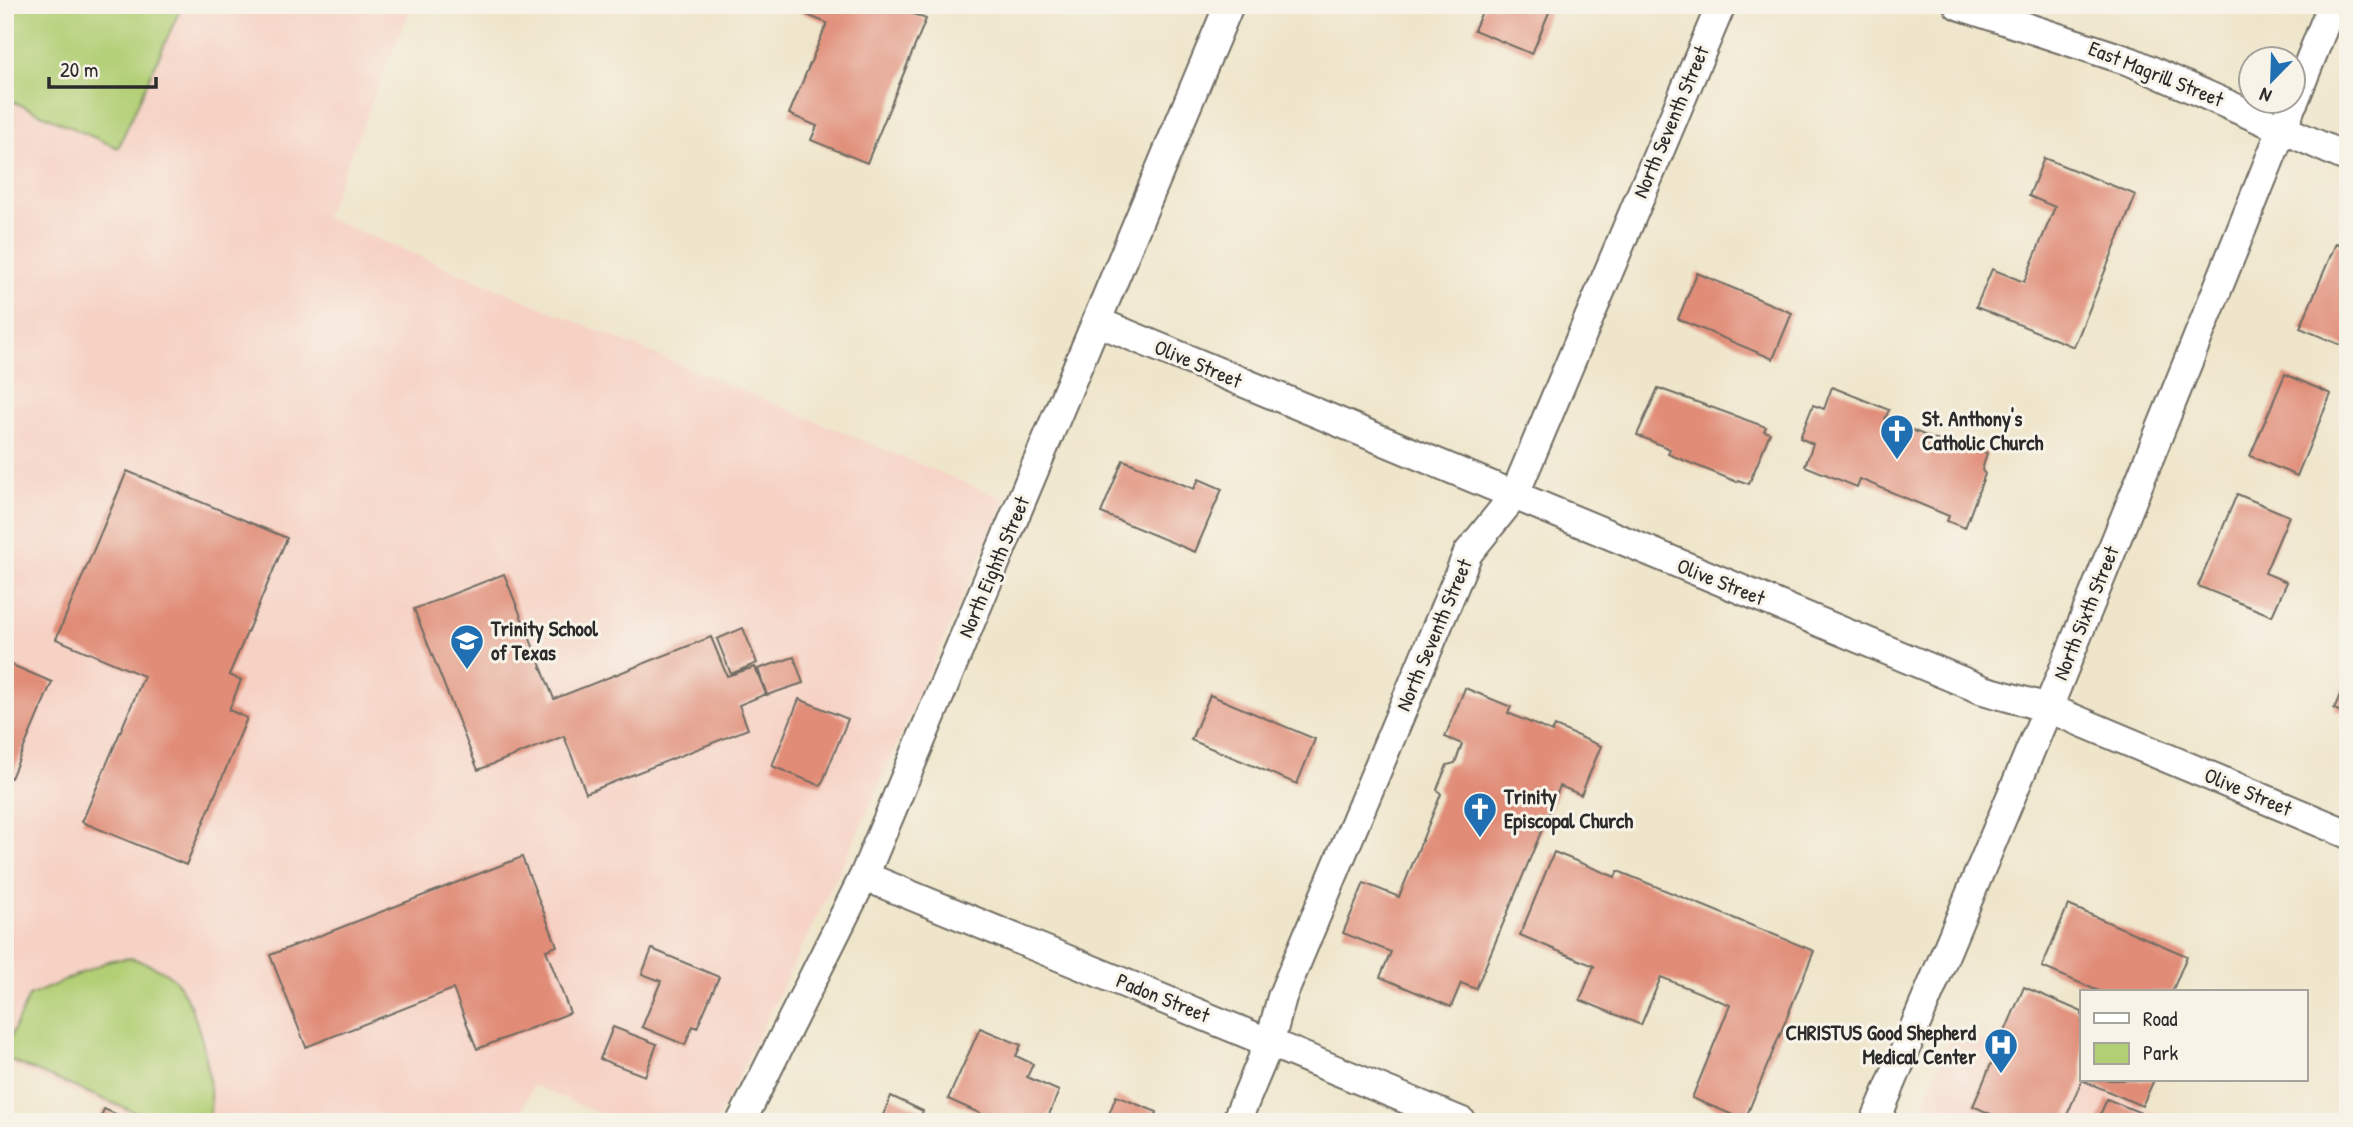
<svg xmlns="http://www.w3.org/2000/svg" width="2353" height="1127" viewBox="0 0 2353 1127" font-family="'Patrick Hand',sans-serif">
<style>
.built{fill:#f6d2c5}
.green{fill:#b2cf76;stroke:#6e7d50;stroke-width:2}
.building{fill:#e08c77}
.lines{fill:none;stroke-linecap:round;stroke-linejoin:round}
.minor-casing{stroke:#706c63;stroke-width:32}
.minor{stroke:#fff;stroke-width:28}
.labels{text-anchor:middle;stroke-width:6;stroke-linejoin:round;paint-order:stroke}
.street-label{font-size:21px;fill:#2b2b2b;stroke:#f7f3e8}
.poi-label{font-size:21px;font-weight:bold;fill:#2b2b2b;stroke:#f7f3e8;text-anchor:start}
</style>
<rect width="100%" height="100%" fill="#f7f3e8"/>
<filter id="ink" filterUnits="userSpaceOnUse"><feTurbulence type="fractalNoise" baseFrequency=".0143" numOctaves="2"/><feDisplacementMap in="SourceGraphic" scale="14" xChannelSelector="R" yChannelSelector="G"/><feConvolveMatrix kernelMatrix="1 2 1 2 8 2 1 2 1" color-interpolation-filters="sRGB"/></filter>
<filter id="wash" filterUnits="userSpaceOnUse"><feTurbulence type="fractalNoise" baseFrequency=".00686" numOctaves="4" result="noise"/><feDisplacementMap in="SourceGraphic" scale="28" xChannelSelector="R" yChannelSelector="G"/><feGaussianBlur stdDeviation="1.57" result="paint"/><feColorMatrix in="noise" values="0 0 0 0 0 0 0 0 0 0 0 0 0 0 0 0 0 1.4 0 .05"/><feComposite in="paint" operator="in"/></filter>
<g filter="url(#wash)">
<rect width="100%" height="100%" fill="#efe5ca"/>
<!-- built -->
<path class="built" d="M 5,5 L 412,5 L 325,217 L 1006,500 L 853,843 L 716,1122 L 618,1122 L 533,1085 L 517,1122 L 144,1122 L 5,1063 Z
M 1954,1029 L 2179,1122 L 1916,1122 Z"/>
<!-- green -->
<path class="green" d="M 5,5 L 182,5 L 118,148 L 5,98 Z
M 132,958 C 147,964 169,970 179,985 C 201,1019 215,1082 209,1122 L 158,1122 L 5,1058 L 5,1049 L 29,996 L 111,960 Z"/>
<g id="blocks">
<!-- building -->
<path class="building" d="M 793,5 L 892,5 L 926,19 L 867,163 L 811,140 L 817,126 L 789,114 L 827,23 L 792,9 Z
M 1485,5 L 1552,5 L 1532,54 L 1474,30 Z
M 2044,158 L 2136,195 L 2074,347 L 1976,307 L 1992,269 L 2024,282 L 2055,207 L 2029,196 Z
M 2336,243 L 2348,248 L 2348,348 L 2300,328 Z
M 1697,273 L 1792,313 L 1773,359 L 1678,319 Z
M 2285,374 L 2331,394 L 2297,476 L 2250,456 Z
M 1832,387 L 1889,410 L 1885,419 L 1963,451 L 1973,447 L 1987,453 L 1982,470 L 1985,474 L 1965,528 L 1947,521 L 1949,516 L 1860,479 L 1857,487 L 1805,466 L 1813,444 L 1800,438 L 1813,405 L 1824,409 Z
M 1658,388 L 1766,427 L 1764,431 L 1770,433 L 1749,484 L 1738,480 L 1737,482 L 1668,454 L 1670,449 L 1637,435 Z
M 1123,460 L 1194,489 L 1199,479 L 1222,489 L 1195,552 L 1101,513 Z
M 127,471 L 287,538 L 229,675 L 241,680 L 229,710 L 247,718 L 186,865 L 82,822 L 144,676 L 56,639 Z
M 2237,494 L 2289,516 L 2265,573 L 2287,582 L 2272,616 L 2198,586 Z
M 504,574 L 554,699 L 711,637 L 727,676 L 755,667 L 766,694 L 739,705 L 748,729 L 586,793 L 564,736 L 478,770 L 414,609 Z
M 743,628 L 757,663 L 731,674 L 717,639 Z
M 794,657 L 803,683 L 767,695 L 758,669 Z
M 5,662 L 52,682 L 11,778 L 5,775 Z
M 2348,676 L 2348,715 L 2334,709 Z
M 1465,688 L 1511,707 L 1508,713 L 1552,732 L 1555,726 L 1601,746 L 1581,795 L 1560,786 L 1476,989 L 1461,983 L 1451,1007 L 1380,977 L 1391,952 L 1343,933 L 1364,883 L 1399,897 L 1441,794 L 1437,789 L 1447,765 L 1455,763 L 1462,744 L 1445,737 Z
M 1210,695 L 1315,739 L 1297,784 L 1191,740 Z
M 799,699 L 848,719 L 821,786 L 772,766 Z
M 1554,852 L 1615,877 L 1618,871 L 1814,951 L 1745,1120 L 1692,1098 L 1730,1005 L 1661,977 L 1641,1025 L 1580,1000 L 1594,966 L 1520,935 Z
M 522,857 L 557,946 L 546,950 L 570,1013 L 477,1049 L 453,989 L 306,1047 L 270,955 Z
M 2068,905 L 2187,956 L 2172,992 L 2101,992 L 2042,967 Z
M 652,949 L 719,977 L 697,1028 L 693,1026 L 685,1045 L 642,1027 L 661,981 L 642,974 Z
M 2024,987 L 2082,1012 L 2082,1080 L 2154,1080 L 2142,1106 L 2082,1080 L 2064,1122 L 2008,1122 L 1973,1106 Z
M 613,1027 L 657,1044 L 645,1076 L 600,1059 Z
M 980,1028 L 1021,1045 L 1016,1056 L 1033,1064 L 1027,1077 L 1059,1091 L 1046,1122 L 999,1122 L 948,1099 Z
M 891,1096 L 923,1111 L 918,1122 L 880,1122 Z
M 1116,1096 L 1157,1112 L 1153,1122 L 1106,1122 Z
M 2107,1099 L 2163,1122 L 2097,1122 Z
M 104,1109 L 134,1122 L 99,1122 Z"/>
</g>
</g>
<g filter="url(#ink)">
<use href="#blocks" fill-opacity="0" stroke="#706c63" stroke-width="2"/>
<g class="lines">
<!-- minor casing -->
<g class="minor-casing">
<path id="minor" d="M 1958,5 L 2132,62 L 2348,158
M 2294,101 L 2332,5
M 1098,322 L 1983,690 L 2048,708 L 2348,834
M 864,876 L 1462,1122
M 741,1122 L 864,876 L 1229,5
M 1236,1122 L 1270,1041 L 1282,997 L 1468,553 L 1514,496 L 1721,5
M 1875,1122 L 2048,708 L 2293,102"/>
</g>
<!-- minor -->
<use href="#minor" class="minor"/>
</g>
</g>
<!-- icons -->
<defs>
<g id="church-pin" transform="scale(1.75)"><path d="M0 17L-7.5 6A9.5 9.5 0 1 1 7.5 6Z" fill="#1f6fb2" stroke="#f7f3e8"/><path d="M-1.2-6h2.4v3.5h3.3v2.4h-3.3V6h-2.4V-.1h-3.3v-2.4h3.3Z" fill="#fff"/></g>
<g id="school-pin" transform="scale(1.75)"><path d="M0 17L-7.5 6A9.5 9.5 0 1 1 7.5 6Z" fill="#1f6fb2" stroke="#f7f3e8"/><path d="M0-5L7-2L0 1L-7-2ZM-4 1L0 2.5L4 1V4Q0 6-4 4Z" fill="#fff"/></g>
<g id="hospital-pin" transform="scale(1.75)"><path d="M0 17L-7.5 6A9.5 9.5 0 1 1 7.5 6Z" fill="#1f6fb2" stroke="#f7f3e8"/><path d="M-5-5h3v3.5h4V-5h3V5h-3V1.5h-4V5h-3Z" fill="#fff"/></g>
</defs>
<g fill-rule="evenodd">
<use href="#church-pin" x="1897" y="431"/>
<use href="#school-pin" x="467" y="641"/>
<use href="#church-pin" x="1480" y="809"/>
<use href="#hospital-pin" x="2001" y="1045"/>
</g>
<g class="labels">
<!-- street labels -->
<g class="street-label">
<text transform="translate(2156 74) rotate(22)" y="7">East Magrill Street</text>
<text transform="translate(1671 122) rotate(-67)" y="7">North Seventh Street</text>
<text transform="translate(1198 364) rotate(23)" y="7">Olive Street</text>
<text transform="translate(994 567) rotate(-67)" y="7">North Eighth Street</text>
<text transform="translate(1721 582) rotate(22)" y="7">Olive Street</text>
<text transform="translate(2086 613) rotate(-68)" y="7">North Sixth Street</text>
<text transform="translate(1434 635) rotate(-67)" y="7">North Seventh Street</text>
<text transform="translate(2248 792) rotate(23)" y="7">Olive Street</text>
<text transform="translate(1163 998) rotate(22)" y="7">Padon Street</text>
</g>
<!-- poi labels -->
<g class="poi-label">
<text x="1922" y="426">St. Anthony's<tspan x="1922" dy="24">Catholic Church</tspan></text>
<text x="491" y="636">Trinity School<tspan x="491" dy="24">of Texas</tspan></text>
<text x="1504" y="804">Trinity<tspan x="1504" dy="24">Episcopal Church</tspan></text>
<text x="1976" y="1040" text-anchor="end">CHRISTUS Good Shepherd<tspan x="1976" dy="24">Medical Center</tspan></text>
</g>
</g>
<!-- margin -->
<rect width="2353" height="1127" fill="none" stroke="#f7f3e8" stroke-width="28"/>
<!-- legend -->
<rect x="2080" y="990" width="228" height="91" fill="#f7f3e8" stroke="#a5a39c" stroke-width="2"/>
<rect x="2094" y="1013" width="35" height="10" fill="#ffffff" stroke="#a5a39c" stroke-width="2"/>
<text x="2143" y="1026" font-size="21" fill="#2b2b2b">Road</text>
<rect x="2094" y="1043" width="35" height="21" fill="#b2cf76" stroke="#a5a39c" stroke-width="2"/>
<text x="2143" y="1060" font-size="21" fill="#2b2b2b">Park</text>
<!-- north arrow -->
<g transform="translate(2272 80) rotate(203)"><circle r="33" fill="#f7f3e8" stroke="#a5a39c" stroke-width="2"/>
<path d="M0-5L12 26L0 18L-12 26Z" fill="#1f6fb2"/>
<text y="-10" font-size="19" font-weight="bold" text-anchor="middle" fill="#2b2b2b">N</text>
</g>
<!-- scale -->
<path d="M49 77v10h107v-10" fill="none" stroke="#2b2b2b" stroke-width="3.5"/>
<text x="60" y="77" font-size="21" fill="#2b2b2b" stroke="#f7f3e8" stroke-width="5" paint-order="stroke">20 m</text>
</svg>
